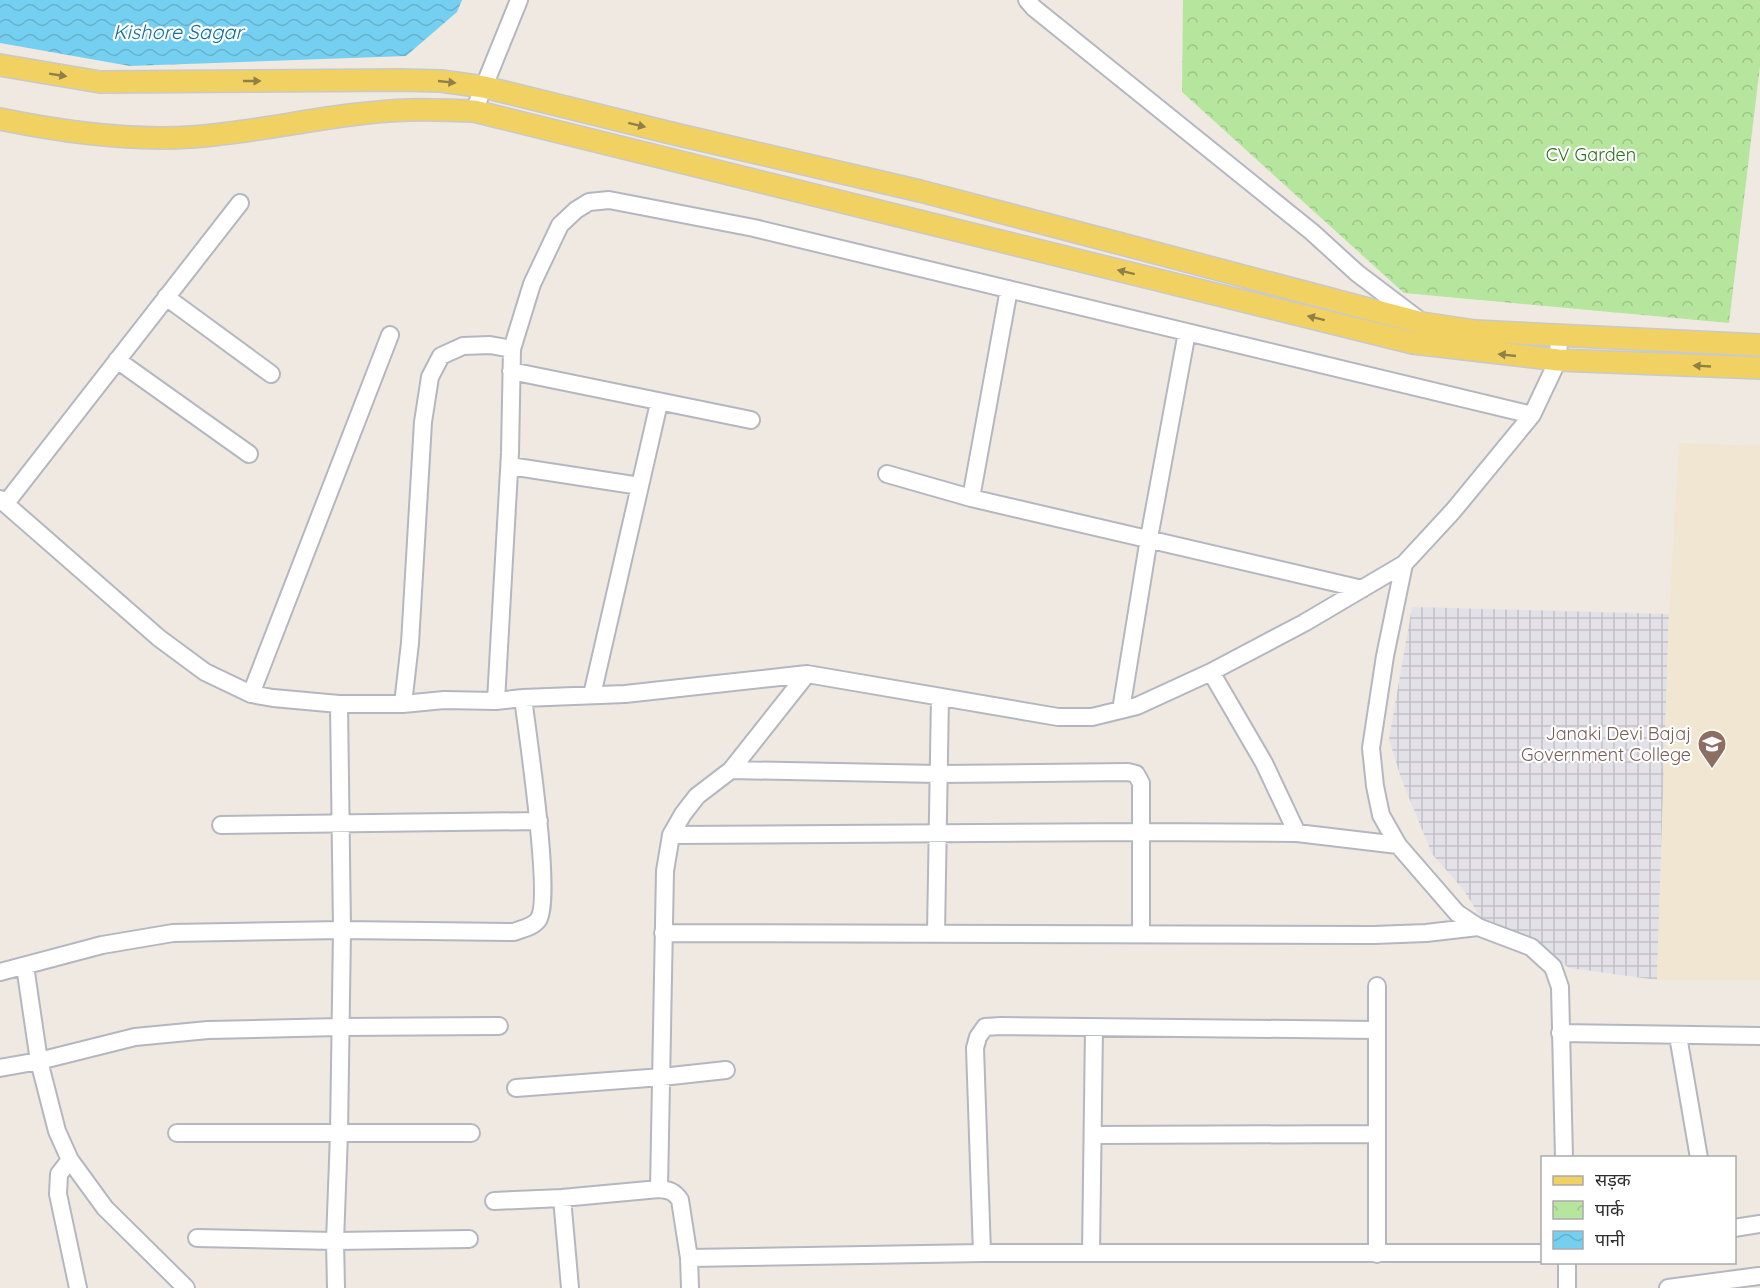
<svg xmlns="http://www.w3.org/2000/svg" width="1760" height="1288" viewBox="0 0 1760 1288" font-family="Quicksand,'Noto Sans Devanagari',sans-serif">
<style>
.industrial{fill:url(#industrial-grid)}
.education{fill:#f0e6d1}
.park{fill:url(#park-crowns)}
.water{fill:url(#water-waves)}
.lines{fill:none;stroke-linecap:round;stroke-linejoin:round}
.minor-casing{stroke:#b4b7c1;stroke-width:20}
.major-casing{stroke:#c9c9c9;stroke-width:24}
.minor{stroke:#fff;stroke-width:16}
.major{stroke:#f2d163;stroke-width:21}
.oneway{fill:#908048}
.labels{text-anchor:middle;stroke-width:4.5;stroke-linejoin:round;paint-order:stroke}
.park-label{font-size:18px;fill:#2c6e1b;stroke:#fff}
.education-label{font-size:18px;fill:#785e54;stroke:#fff;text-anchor:end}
.water-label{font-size:20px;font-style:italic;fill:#0d6fa3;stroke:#fff}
</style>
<defs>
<pattern id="industrial-grid" width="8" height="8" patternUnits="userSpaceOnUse" patternTransform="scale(1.5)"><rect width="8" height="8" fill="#e3e1e8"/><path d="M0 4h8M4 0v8" fill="none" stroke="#c3c1c7"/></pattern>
<pattern id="park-crowns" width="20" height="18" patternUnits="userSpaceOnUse" patternTransform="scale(1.5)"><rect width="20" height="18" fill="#b6e59e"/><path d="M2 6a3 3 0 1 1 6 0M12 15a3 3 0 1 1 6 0" fill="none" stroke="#9dc588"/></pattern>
<pattern id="water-waves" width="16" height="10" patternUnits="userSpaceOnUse" patternTransform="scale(1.5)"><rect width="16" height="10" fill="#75cff0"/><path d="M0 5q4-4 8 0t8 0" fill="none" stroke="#66b2ce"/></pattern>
</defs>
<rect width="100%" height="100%" fill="#efe9e1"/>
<!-- industrial -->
<path class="industrial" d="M 1412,607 L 1669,614 L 1657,980 L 1569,968 L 1546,951 L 1481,918 L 1463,889 L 1432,854 L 1401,778 L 1389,739 Z"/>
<!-- education -->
<path class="education" d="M 1679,443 L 1760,446 L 1760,980 L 1657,980 L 1669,614 Z"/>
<!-- park -->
<path class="park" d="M 1183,0 L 1760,0 L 1760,66 L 1729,323 L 1404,293 L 1182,92 Z"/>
<!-- water -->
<path class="water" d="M 0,0 L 462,0 L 457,12 L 406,56 L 130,66 L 0,43 Z"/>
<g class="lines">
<!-- minor casing -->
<g class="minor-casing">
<path id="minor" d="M 1027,0 L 1034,8 L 1312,232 L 1357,273 L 1419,320
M 474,111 L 519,0
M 166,297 L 271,374
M 117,360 L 249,454
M 511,371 L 751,420
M 510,466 L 640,486
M 887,474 L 971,498 L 1362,589
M 971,498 L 1009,289
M 0,499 L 159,638 L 205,672 L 251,694 L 273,698 L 339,704 L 403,704 L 444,700 L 496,701 L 523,698 L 625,694 L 807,674 L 1058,717 L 1092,717 L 1137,706 L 1211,672 L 1304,623 L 1404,564 L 1453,511 L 1532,415 L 1558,360 L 1559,337
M 6,503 L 240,203
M 1404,564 L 1385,656 L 1371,748 L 1375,786 L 1381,815 L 1398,845 L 1457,913 L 1478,927 L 1531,947 L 1553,967 L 1560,987 L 1564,1158
M 1211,672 L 1264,763 L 1297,833
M 251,694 L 390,335
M 592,695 L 659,403
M 496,701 L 510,453 L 512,349 L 532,284 L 560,225 L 576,210 L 589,202 L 609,200 L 754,228 L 1532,415
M 403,704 L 410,643 L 423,422 L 430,377 L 441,356 L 463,346 L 490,345 L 512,349
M 1121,710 L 1149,538 L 1187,332
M 731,770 L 939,774 L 1128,772 L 1136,774 L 1141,783 L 1141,934
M 221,825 L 539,821
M 671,835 L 1142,832 L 1297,833 L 1398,845
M 663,933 L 1374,935 L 1426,933 L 1478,927
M 936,934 L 940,697
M 25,966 L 39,1061 L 57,1131 L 70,1160 L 105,1208 L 186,1288
M 0,972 L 102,945 L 173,933 L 342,930 L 514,932 C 521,929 533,927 538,920 C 553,900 527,731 523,698
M 1377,986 L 1377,1254
M 1560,1033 L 1760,1036
M 1678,1036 L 1699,1158
M 0,1068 L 39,1061 L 135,1037 L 208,1030 L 339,1027 L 499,1026
M 516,1088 L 662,1077 L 726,1070
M 177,1133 L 471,1133
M 1093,1135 L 1377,1134
M 70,1160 L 59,1174 L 58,1194 L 78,1288
M 659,1189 L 665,871 L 671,835 L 683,814 L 697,796 L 731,770 L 807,674
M 562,1198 L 570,1288
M 494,1201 L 562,1198 L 659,1189 C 669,1190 674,1191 680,1200 L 689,1258 L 690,1288
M 1734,1228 L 1760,1224
M 197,1238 L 335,1241 L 469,1239
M 982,1253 L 975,1048 L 978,1037 L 985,1027 L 1001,1026 L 1377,1030
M 1091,1253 L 1094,1028
M 689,1258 L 982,1253 L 1542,1253
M 336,1288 L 335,1241 L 339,1134 L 342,930 L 339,704
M 1567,1288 L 1567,1262
M 1668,1288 L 1759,1276"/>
</g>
<!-- major casing -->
<g class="major-casing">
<path id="major" d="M 0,65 L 100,82 L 401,80 L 441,81 L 484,87 L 675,134 L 920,191 L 1422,323 L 1475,331 L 1760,345
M 0,119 C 63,132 127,141 191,137 C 264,132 336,112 410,110 C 431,109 452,111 474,111 L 1413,343 L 1558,360 L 1760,368"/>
</g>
<!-- minor -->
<use href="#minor" class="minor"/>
<!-- major -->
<use href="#major" class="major"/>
</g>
<!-- one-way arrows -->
<defs><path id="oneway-solid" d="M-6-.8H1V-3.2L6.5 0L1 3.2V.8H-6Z" transform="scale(1.5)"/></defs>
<g class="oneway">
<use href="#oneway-solid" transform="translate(58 75) rotate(9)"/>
<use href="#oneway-solid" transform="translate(252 81)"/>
<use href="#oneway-solid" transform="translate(447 82) rotate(6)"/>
<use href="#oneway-solid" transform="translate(637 125) rotate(14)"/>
<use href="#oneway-solid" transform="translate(1126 272) rotate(-166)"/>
<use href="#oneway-solid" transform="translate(1316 318) rotate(-166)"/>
<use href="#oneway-solid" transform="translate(1507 355) rotate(-174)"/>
<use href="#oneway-solid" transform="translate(1702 366) rotate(-177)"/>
</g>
<!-- icons -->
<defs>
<g id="university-pin" transform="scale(1.5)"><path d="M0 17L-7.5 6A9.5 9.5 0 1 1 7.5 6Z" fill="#8d6e63" stroke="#fff"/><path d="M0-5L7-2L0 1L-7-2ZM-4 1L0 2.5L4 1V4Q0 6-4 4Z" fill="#fff"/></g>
</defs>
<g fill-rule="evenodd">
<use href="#university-pin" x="1712" y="744"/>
</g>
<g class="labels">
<!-- park labels -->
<g class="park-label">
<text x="1591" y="161">CV Garden</text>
</g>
<!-- education labels -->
<g class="education-label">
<text x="1691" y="740">Janaki Devi Bajaj<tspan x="1691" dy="21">Government College</tspan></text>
</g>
<!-- water labels -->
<g class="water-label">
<text x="178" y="39">Kishore Sagar</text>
</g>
</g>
<!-- legend -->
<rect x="1541" y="1156" width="195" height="108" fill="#ffffff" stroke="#ababab" stroke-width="1.5"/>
<rect x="1553" y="1176" width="30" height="9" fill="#f2d163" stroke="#ababab" stroke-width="1.5"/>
<text x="1595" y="1186" font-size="18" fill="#2e2e2e">सड़क</text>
<rect x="1553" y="1201" width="30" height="18" fill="url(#park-crowns)" stroke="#ababab" stroke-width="1.5"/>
<text x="1595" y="1216" font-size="18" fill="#2e2e2e">पार्क</text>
<rect x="1553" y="1231" width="30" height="18" fill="url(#water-waves)" stroke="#ababab" stroke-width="1.5"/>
<text x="1595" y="1246" font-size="18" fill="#2e2e2e">पानी</text>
</svg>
